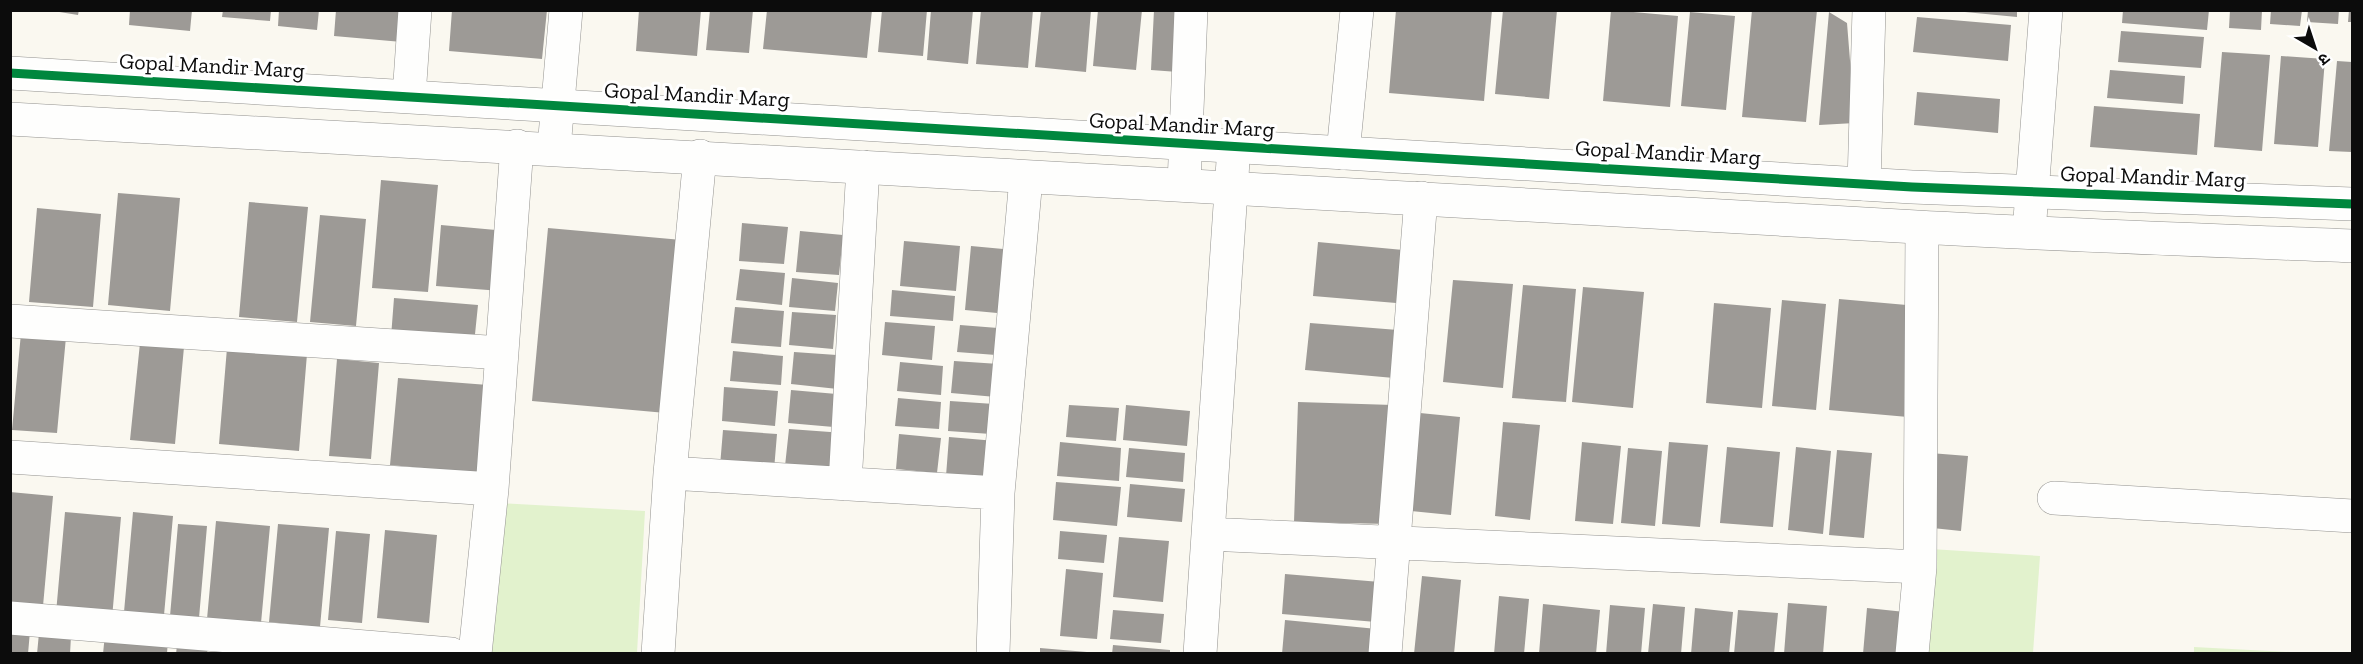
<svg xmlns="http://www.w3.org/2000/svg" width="2363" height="664" viewBox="0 0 2363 664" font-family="'Zilla Slab','Noto Sans Devanagari',serif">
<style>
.green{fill:#e2f2cd}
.building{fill:#9d9a96}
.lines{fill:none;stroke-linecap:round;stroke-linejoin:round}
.minor-casing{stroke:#93928f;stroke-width:34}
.tertiary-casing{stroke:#93928f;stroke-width:34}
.minor{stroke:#fefefd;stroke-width:33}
.tertiary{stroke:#fefefd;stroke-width:33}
.cycleway-casing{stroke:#fff;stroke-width:13}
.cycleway{stroke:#00873e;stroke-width:9}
.labels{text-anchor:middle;stroke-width:6;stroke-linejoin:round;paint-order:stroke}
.street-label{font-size:22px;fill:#0c0c0c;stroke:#fff}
</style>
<rect width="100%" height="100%" fill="#faf8f0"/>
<!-- green -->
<path class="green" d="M 498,503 L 645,511 L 637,653 L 489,654 Z
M 1915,548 L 2040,556 L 2033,653 L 1908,654 Z
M 2194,647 L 2309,653 L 2194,653 Z"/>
<!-- building -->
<path class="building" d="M 47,10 L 79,10 L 78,15 Z
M 130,10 L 192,10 L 190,31 L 129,25 Z
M 223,10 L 271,10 L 270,21 L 222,17 Z
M 279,10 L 319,10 L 317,30 L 278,26 Z
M 336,10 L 405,10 L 402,42 L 334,36 Z
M 452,10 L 547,10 L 542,59 L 449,51 Z
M 639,10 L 701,10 L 697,56 L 636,51 Z
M 710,10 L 753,10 L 749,53 L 706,50 Z
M 767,10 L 872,10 L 867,58 L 763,49 Z
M 882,10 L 927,10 L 923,56 L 878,52 Z
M 931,10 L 973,10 L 968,64 L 927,60 Z
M 981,10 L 1033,10 L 1028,68 L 976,64 Z
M 1041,10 L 1091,10 L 1086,72 L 1035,67 Z
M 1098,10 L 1142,10 L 1136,70 L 1093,66 Z
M 1154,10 L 1182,10 L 1178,72 L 1151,70 Z
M 1396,10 L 1492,10 L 1484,101 L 1389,93 Z
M 1503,10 L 1557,10 L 1549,99 L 1495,94 Z
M 1611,10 L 1678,16 L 1670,107 L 1603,101 Z
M 1752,10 L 1817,10 L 1806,122 L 1742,117 Z
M 1965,10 L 2017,10 L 2017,17 L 1965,12 Z
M 2123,10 L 2209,10 L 2207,30 L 2122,23 Z
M 2230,10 L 2262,10 L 2261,30 L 2229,28 Z
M 2271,10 L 2302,10 L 2300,26 L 2270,24 Z
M 2308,10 L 2339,10 L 2338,24 L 2307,22 Z
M 2349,10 L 2352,10 L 2352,22 L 2348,22 Z
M 1690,12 L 1735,16 L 1726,110 L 1681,106 Z
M 1829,12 L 1847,23 L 1855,123 L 1819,125 Z
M 1917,17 L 2011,25 L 2008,61 L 1913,52 Z
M 2121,31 L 2204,37 L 2201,68 L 2118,62 Z
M 2222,52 L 2270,55 L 2262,151 L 2214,147 Z
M 2281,56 L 2325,59 L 2318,147 L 2274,144 Z
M 2337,61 L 2352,62 L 2352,152 L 2329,151 Z
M 2110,70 L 2185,76 L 2183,104 L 2107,98 Z
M 1917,92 L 2000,99 L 1998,133 L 1914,125 Z
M 2094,106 L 2200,114 L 2197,155 L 2090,147 Z
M 381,180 L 438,185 L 428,292 L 372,288 Z
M 118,193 L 180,198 L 170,311 L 108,305 Z
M 249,202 L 308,207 L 297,322 L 239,317 Z
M 37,208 L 101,214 L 93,307 L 29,302 Z
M 320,215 L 366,219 L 356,326 L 310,322 Z
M 742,223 L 788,227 L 784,264 L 739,261 Z
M 441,225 L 507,231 L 501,291 L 436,286 Z
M 548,228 L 682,240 L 666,413 L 532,401 Z
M 800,231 L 843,235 L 839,275 L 796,272 Z
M 904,241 L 960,246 L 956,291 L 900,286 Z
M 1318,242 L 1414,251 L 1408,304 L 1313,296 Z
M 971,246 L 1014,250 L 1008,314 L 965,310 Z
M 740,269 L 785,273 L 782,305 L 736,300 Z
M 792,278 L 838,283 L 835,311 L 789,307 Z
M 1453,280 L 1513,284 L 1503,388 L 1443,382 Z
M 1523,285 L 1576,289 L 1566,402 L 1512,398 Z
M 1583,287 L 1644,292 L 1633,408 L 1572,402 Z
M 892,290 L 955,296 L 953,321 L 890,316 Z
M 394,298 L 478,305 L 474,344 L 391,337 Z
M 1839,299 L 1918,306 L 1908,417 L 1829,410 Z
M 1782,300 L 1826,304 L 1816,410 L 1772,406 Z
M 1714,303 L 1771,308 L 1762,408 L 1706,403 Z
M 735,307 L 784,311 L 781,347 L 731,343 Z
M 792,312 L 836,315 L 833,349 L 789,345 Z
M 885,322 L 935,326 L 932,360 L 882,355 Z
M 1310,323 L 1398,330 L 1394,378 L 1305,370 Z
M 960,325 L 998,328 L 996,355 L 957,352 Z
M 21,333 L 66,337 L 57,433 L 12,430 Z
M 140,343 L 184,347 L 175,444 L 130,440 Z
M 227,348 L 307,354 L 299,451 L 219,444 Z
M 733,351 L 783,356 L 781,385 L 730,381 Z
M 794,352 L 851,356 L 847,390 L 791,384 Z
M 337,359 L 379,363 L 371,459 L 329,456 Z
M 954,361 L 999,364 L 996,397 L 951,393 Z
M 900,362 L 943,366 L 941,395 L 897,391 Z
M 398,378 L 488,385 L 479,473 L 390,465 Z
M 724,387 L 778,391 L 775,426 L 722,421 Z
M 791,390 L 848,395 L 845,428 L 788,423 Z
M 898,398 L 941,402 L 939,429 L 895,426 Z
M 950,401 L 994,404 L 991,434 L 948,431 Z
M 1298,402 L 1393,405 L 1389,524 L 1294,522 Z
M 1069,405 L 1119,408 L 1116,441 L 1066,437 Z
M 1126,405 L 1190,411 L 1187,446 L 1123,440 Z
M 1420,413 L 1460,417 L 1451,515 L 1411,511 Z
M 1503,422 L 1540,425 L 1530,520 L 1495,516 Z
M 789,429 L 844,433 L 841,471 L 785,466 Z
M 723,430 L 777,434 L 774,470 L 720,466 Z
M 899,434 L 941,438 L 937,473 L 896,469 Z
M 949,437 L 996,441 L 992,480 L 946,476 Z
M 1060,442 L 1121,448 L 1119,481 L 1057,476 Z
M 1582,442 L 1621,446 L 1613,524 L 1575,521 Z
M 1669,442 L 1708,445 L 1700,527 L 1662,524 Z
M 1727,447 L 1780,452 L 1773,527 L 1720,523 Z
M 1796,447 L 1831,451 L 1823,534 L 1788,530 Z
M 1129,448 L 1185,453 L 1183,482 L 1126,477 Z
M 1628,448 L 1662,451 L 1655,526 L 1621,523 Z
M 1837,450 L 1872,453 L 1864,538 L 1829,535 Z
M 1930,453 L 1968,456 L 1961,531 L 1923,527 Z
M 1056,482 L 1121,487 L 1117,526 L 1053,520 Z
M 1130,484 L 1185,489 L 1182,522 L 1127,517 Z
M 10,492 L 53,496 L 43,606 L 10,603 Z
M 65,512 L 121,517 L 112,618 L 56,613 Z
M 133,512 L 173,516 L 164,615 L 124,612 Z
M 216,521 L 270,526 L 261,623 L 207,619 Z
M 178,524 L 207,526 L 199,618 L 170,616 Z
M 278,524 L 329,528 L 320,627 L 269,622 Z
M 385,530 L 437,535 L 429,623 L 377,618 Z
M 336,531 L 370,534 L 362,623 L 328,620 Z
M 1060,531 L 1107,535 L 1104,563 L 1058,559 Z
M 1119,537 L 1169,541 L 1163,602 L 1113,597 Z
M 1066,569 L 1103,573 L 1097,639 L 1060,636 Z
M 1285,574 L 1380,582 L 1376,622 L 1282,614 Z
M 1422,576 L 1461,580 L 1454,654 L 1414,654 Z
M 1499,596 L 1529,599 L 1524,654 L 1494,654 Z
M 1788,603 L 1827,606 L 1823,654 L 1784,654 Z
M 1543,604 L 1600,610 L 1596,654 L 1539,654 Z
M 1653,604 L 1685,607 L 1681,654 L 1648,654 Z
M 1610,605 L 1645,608 L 1641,654 L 1606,654 Z
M 1695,608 L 1733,612 L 1729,654 L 1691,654 Z
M 1867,608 L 1905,612 L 1901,654 L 1863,654 Z
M 1113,610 L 1164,614 L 1161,643 L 1110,639 Z
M 1738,610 L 1778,613 L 1774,654 L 1734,654 Z
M 1285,620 L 1377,629 L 1374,654 L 1282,654 Z
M 10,629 L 30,631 L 28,654 L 10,654 Z
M 39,633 L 71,636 L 70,654 L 37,654 Z
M 105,634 L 168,639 L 167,654 L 103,654 Z
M 178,636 L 209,639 L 207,654 L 176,654 Z
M 1113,645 L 1170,650 L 1170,654 L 1112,654 Z
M 1040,648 L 1087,652 L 1087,654 L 1040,654 Z"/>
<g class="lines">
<!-- minor casing -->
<g class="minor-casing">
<path id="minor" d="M 409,96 L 415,10
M 554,148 L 566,10
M 1343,153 L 1357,10
M 1864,184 L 1869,10
M 1184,185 L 1191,10
M 2029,232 L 2046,10
M 10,321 L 502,353
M 10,457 L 492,489
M 670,473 L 998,493
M 845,484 L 863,167
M 2054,498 L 2352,516
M 1208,534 L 1920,567
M 10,618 L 451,654
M 475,654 L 492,489 L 517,146
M 658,654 L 670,473 L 700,156
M 993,654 L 998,493 L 1026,178
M 1200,654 L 1234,146
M 1385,654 L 1421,198
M 1912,654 L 1920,567 L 1922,228"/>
</g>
<!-- tertiary casing -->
<g class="tertiary-casing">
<path id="tertiary" d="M 10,73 L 1912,187 L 2352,204
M 10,119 C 646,152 1281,194 1917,227 C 2062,235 2207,240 2352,246"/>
</g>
<!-- minor -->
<use href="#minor" class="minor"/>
<!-- tertiary -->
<use href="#tertiary" class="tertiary"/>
<!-- cycleway casing -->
<g class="cycleway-casing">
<path id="cycleway" d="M 10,73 L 1912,187 L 2352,204"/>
</g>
<!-- cycleway -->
<use href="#cycleway" class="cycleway"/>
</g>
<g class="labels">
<!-- street labels -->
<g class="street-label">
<text transform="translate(212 65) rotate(3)" y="8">Gopal Mandir Marg</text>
<text transform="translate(697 94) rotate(3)" y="8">Gopal Mandir Marg</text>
<text transform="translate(1182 124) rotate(3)" y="8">Gopal Mandir Marg</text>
<text transform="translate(1668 152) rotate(3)" y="8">Gopal Mandir Marg</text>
<text transform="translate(2153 176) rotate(2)" y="8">Gopal Mandir Marg</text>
</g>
</g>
<!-- border -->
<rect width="2363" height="664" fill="none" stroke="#0c0c0c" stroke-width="24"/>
<!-- north arrow -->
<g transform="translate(2315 48) rotate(141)" stroke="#ffffff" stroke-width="4.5" paint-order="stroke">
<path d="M0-4.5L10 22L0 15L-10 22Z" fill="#0c0c0c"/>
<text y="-9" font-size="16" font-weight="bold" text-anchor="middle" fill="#0c0c0c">उ</text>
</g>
</svg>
